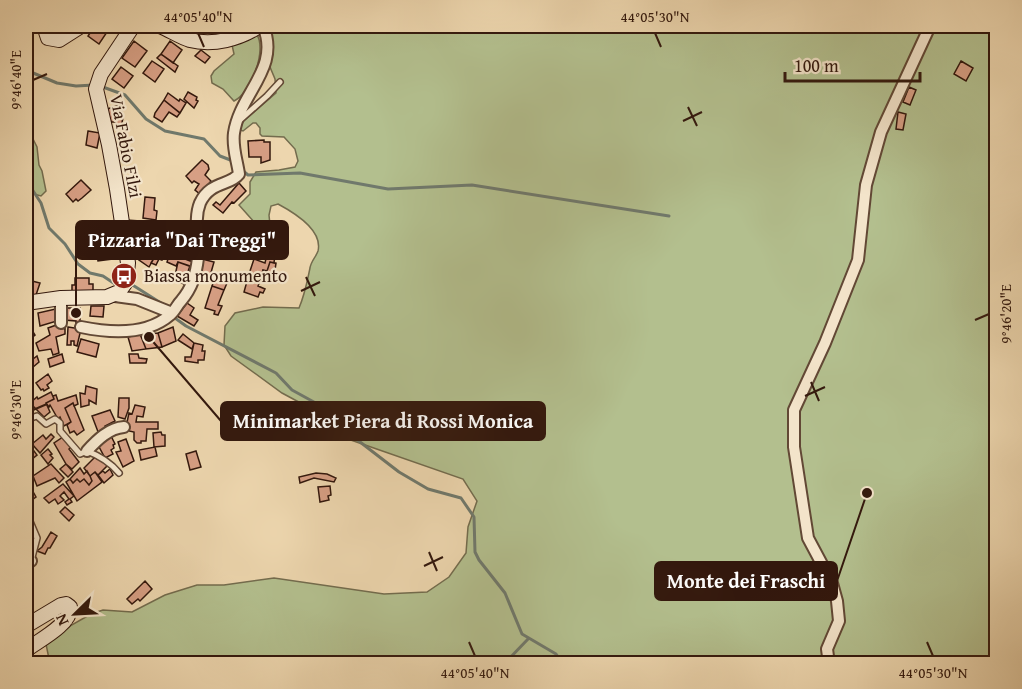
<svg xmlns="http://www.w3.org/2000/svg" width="1022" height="689" viewBox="0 0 1022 689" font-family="'Gentium Book Plus',serif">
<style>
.green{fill:#b3bf8e;stroke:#736c4e;stroke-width:1.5}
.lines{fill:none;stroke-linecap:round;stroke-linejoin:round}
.stream{stroke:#70796c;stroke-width:3}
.building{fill:#d79f84;stroke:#33180d;stroke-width:1.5}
.lane-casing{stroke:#624835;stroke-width:8}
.street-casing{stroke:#624835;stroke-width:14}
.secondary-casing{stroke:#33180d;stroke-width:16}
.lane{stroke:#f3e4ca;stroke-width:5}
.street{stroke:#f3e4ca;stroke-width:10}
.secondary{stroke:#f3e4ca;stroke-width:14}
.ticks{fill:none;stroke:#33180d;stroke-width:2}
.labels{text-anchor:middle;stroke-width:4.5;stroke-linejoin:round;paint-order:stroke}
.street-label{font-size:18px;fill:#33180d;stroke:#f3e4ca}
.poi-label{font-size:18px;fill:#33180d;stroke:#f3e4ca;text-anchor:start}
.leader{fill:none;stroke:#33180d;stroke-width:2}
.callout-dot{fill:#33180d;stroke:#f3e4ca;stroke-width:2}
.callout{fill:#33180d;stroke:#33180d;stroke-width:2}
.callout-label{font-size:20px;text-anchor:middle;font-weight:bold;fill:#fff}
.neatline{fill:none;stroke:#33180d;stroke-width:2}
.ticks-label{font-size:15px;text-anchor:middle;fill:#33180d}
</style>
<rect width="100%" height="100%" fill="#edd6ae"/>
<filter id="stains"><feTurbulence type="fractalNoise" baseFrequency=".00333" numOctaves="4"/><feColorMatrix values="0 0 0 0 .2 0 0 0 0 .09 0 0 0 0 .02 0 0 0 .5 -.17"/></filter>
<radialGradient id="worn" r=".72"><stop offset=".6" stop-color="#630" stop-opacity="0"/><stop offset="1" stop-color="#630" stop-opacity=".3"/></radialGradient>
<!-- green -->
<path class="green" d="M 272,26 L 996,26 L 996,663 L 50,664 L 46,644 L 61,631 L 91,614 L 103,610 L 132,612 L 165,595 L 197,585 L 224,585 L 274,578 L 384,594 L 427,592 L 449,577 L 466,553 L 468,527 L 477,501 L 463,479 L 348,439 L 308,407 L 282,393 L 231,356 L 224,345 L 225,326 L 235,313 L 263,307 L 299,308 C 305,294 307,282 310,268 C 311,261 316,257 318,251 C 323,230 293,212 278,204 L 271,206 L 269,215 L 270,225 L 262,231 L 239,205 L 250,194 L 250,182 L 256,172 L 279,170 L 295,167 L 298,161 L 295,149 L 284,137 L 262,136 L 260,134 L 260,128 L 256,123 L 253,123 L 243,131 L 240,130 L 240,124 L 276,93 L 275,79 L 270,67 Z
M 256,33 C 268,49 251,93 234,101 L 223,89 L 212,83 L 211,76 L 214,71 L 234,54 L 232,45 Z
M 26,134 L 32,137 L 37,147 L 39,165 L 42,171 L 46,191 L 41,196 L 26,192 Z"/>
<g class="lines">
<!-- stream -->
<path class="stream" d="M 26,70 L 57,83 L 76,86 L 94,85
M 100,86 L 125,95 L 146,119 L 165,131 L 204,139 L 220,156 L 233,161
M 242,170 L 248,175 L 300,173 L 388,189 L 472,185 L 669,216
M 26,180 L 41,203 L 49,228 L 65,244 L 78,264 L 90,273 L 103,276 L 118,286
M 131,284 L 164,305
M 175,318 L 186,326 L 276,373 L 292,390 L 323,407 L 338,425 L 399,472 L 428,489 L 461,498 L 474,517 L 475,552 L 479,560 L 505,593 L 522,634 L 556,654 L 563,664
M 504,664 L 529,638"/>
</g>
<!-- building -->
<path class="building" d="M 98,26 L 101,28 L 103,26 L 109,29 L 99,44 L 88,36 L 94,27 Z
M 134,41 L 147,51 L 135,67 L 122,58 Z
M 170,41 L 182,50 L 173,63 L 161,54 Z
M 201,50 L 210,57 L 205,63 L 195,56 Z
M 161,54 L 178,66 L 175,72 L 157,58 Z
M 152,61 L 164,69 L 155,82 L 143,73 Z
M 961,61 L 973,68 L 966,81 L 954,74 Z
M 121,67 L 133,76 L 124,88 L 112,79 Z
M 909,87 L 916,90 L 910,105 L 903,102 Z
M 188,92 L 197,97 L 196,100 L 198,101 L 194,108 L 184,99 Z
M 168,93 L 179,101 L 180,99 L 186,103 L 180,113 L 164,100 Z
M 164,100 L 180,113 L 177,117 L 169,112 L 162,122 L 154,117 L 155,113 Z
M 120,105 L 123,118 L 121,127 L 117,128 L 115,122 L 111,122 L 107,109 Z
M 898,112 L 906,114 L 903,130 L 896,129 Z
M 88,131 L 100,133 L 97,148 L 86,145 Z
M 264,140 L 264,142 L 270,142 L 270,160 L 261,163 L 261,157 L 249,157 L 248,141 Z
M 202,160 L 208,165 L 209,169 L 205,175 L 211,181 L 201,195 L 195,190 L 199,184 L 194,181 L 192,183 L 186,176 Z
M 81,180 L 91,190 L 82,198 L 78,201 L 76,199 L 73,202 L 66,194 Z
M 239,183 L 246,191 L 234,203 L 232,202 L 223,213 L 213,205 L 216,202 L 220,205 Z
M 145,197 L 155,198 L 154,210 L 157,211 L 156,220 L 143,218 Z
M 126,220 L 140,221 L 140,230 L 134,238 L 136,253 L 131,254 Z
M 117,236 L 120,258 L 98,261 L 95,239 Z
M 153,240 L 161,246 L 149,267 L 139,260 Z
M 177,242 L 180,243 L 175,255 L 194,262 L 192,267 L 178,262 L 176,266 L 167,262 L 168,259 L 164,257 L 162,260 L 159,259 L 156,265 L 151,263 L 159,250 L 164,253 L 168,246 L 174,249 Z
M 180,242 L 194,247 L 190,261 L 175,255 Z
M 268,250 L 272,250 L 272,253 L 275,254 L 274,263 L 270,262 L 267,271 L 263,270 L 261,278 L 249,274 L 254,259 L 265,263 Z
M 202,259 L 214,262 L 210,276 L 199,273 Z
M 178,262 L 190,266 L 187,274 L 192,276 L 189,286 L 174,280 Z
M 270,262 L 276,263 L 275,270 L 273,270 L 271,276 L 267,275 L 266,278 L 261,276 L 263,270 L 267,271 Z
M 249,274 L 261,278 L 258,286 L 265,289 L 263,293 L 260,292 L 258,297 L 244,292 Z
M 75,278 L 89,278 L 89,284 L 93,284 L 93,293 L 72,293 L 72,285 L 75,285 Z
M 215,279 L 227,283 L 224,290 L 212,286 Z
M 28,280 L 40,283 L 35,298 L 26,296 Z
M 212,286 L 224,290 L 218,305 L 222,306 L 218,315 L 214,314 L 215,311 L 205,308 Z
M 187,303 L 194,308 L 190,315 L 198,320 L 194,326 L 177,316 Z
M 91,306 L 104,306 L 103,317 L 90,316 Z
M 60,308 L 57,321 L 40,326 L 38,313 Z
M 63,308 L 80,308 L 80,323 L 76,323 L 76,321 L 64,320 Z
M 59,324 L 61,329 L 65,328 L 65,334 L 56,337 L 59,353 L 53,355 L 51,349 L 39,351 L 36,343 L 50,335 L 48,328 Z
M 30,327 L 35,335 L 28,341 L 30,344 L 26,348 L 26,329 Z
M 68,327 L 81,329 L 77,346 L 74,345 L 74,341 L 71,341 L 71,345 L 67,345 Z
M 173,327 L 176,341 L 162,347 L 158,333 Z
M 158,333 L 162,347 L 146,349 L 140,334 Z
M 140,334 L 146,349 L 132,351 L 128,337 Z
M 183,334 L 194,343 L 192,349 L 178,340 Z
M 81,339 L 99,344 L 96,357 L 77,352 Z
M 194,343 L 203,345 L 202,351 L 205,351 L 204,360 L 198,360 L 198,363 L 185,361 L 185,357 L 191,357 Z
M 28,353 L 33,359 L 37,356 L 39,362 L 26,373 L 26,355 Z
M 62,354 L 64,362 L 50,367 L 48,359 Z
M 129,354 L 138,354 L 139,358 L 147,359 L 146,363 L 130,363 Z
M 48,374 L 52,381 L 47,385 L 49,388 L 44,391 L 43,389 L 41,390 L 36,383 Z
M 86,386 L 97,389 L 96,404 L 89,400 L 89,405 L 81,407 L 80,393 L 85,394 Z
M 51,392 L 54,399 L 46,403 L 50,412 L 44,417 L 30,403 L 37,397 L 38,399 Z
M 56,395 L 58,401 L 76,395 L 78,404 L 74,406 L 73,403 L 65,408 L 71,422 L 64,426 L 60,417 L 58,419 L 50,405 L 49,407 L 46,403 L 54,399 L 53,396 Z
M 119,398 L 129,398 L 129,408 L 125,419 L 118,417 Z
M 73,403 L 84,430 L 77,435 L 74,431 L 70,433 L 67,425 L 71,422 L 65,408 Z
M 135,405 L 145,407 L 143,417 L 137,416 L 136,422 L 158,422 L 158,429 L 147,429 L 146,441 L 141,441 L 141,443 L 137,443 L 134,440 L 134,432 L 129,431 L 130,427 L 126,427 L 129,413 L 132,414 Z
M 110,410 L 115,421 L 105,426 L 107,431 L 100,437 L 92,416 Z
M 161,432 L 162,435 L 165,435 L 165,446 L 154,447 L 153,433 Z
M 51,434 L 54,437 L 40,453 L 32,444 L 43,435 L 46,439 Z
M 111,436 L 115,444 L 113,445 L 114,448 L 111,450 L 113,454 L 105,458 L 97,443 Z
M 63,437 L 71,447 L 69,449 L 79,462 L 72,469 L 66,464 L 54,443 Z
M 126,439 L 134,461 L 123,467 L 116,452 L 121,451 L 118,442 Z
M 31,447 L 37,455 L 26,464 L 26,450 Z
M 155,447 L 157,456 L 141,460 L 139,450 Z
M 48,449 L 52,454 L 50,455 L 53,458 L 48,464 L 41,455 Z
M 196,451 L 201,467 L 190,470 L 186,454 Z
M 95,457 L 97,459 L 99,457 L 109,464 L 98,475 L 95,472 L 90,476 L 84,468 Z
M 51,464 L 64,478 L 59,483 L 55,478 L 37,486 L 33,476 Z
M 66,464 L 73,472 L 68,477 L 60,469 Z
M 80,468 L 84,474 L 87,471 L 90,476 L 92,481 L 89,485 L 84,479 L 80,482 L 77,479 L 73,483 L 70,479 Z
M 110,469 L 113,475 L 104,483 L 98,475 L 103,471 L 105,473 Z
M 95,472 L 102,482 L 77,501 L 66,482 L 70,479 L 73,483 L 77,479 L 80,482 L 84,479 L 89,485 L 92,481 L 90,476 Z
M 316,473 L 327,474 L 336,478 L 334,482 L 314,478 L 300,483 L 299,477 Z
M 63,484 L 74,496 L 70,499 L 72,502 L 67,505 L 65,502 L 69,499 L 64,492 L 60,496 L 64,500 L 58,504 L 55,499 L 49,503 L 44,498 Z
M 330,486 L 331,495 L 328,496 L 329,500 L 320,502 L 318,487 Z
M 31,488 L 36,497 L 26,504 L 26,492 Z
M 65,507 L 74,515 L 69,521 L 60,512 Z
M 51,532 L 57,536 L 50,548 L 48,548 L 45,554 L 37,551 L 42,547 Z
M 145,581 L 152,589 L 140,601 L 138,599 L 132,604 L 127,599 Z"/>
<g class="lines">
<!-- lane casing -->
<g class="lane-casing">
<path id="lane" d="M 240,120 L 267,96 L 280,82
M 26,417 L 28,419 L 37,416 L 46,424 L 55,419 L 60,423 L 60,431 L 80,454 L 87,451 C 100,456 110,462 119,473
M 26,512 L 37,538 L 31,561"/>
</g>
<!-- street casing -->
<g class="street-casing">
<path id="street" d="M 115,296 L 137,299 L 172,313
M 61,298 L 61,323
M 81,327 C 110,333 146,336 170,315 C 175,311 177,305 181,301 C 192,288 196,275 198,258 C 200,241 193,220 200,203 C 210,181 230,186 239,174 C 237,160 232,147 234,133 C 240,93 281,68 263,26
M 87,451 C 97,440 109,428 124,427
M 26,560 L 31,561
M 829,664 L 827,649 L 839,621 L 837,601 L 832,583 L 808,538 L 794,447 L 794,410 L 825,343 L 858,260 L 866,185 L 881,132 L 930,26"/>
</g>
<!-- secondary casing -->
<g class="secondary-casing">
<path id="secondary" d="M 44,26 L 48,38 L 59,40 L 81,26
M 160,26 C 170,30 180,37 190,40 C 213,46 240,39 259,26
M 26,303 L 61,298 L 107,297 L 119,292 L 126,282 L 128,263 L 117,189 L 109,145 L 96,89 L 101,74 L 133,26
M 26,626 L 61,605 L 66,604 L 70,607 C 72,624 38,641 26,650"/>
</g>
<!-- lane -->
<use href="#lane" class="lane"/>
<!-- street -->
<use href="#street" class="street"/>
<!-- secondary -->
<use href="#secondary" class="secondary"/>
</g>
<!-- ticks -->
<path class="ticks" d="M 198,33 L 204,47M 655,33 L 661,47M 33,80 L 47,74M 688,107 L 697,126M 683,121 L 702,112M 306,277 L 315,296M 301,291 L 320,282M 975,320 L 989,314M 811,382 L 819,401M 805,396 L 825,387M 33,410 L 47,404M 429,552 L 437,571M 424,566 L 443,557M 469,642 L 475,656M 927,642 L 933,656"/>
<!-- icons -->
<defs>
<g id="bus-disc" transform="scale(1.35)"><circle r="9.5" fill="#8f2418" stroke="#f3e4ca"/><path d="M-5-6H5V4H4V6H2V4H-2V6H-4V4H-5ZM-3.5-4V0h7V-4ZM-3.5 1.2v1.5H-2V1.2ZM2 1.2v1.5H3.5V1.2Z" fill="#fff"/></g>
</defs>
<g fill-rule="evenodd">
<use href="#bus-disc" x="124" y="276"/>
</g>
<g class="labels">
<!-- street labels -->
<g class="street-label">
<text transform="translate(126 146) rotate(79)" y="6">Via Fabio Filzi</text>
</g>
<!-- poi labels -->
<g class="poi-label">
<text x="144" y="282">Biassa monumento</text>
</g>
</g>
<!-- callouts -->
<path class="leader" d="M76 313L76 240M149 337L221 421M867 493L837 581"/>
<g class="callout-dot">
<circle cx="76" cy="313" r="6"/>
<circle cx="149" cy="337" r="6"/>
<circle cx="867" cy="493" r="6"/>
</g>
<g class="callout">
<rect x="76" y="221" width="212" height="38" rx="6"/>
<rect x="221" y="402" width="324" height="38" rx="6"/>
<rect x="655" y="562" width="182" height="38" rx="6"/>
</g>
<g class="callout-label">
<text x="182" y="247">Pizzaria "Dai Treggi"</text>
<text x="383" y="428">Minimarket Piera di Rossi Monica</text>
<text x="746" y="588">Monte dei Fraschi</text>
</g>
<!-- margin -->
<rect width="1022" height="689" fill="none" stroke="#edd6ae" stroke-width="66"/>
<!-- north arrow -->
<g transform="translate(75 614) rotate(246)" stroke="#f3e4ca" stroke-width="4.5" paint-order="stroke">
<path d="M0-4.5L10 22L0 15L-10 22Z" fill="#33180d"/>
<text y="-9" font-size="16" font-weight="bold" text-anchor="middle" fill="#33180d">N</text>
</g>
<!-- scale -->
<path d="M785 72v9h135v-9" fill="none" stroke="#33180d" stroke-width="3"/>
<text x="794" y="72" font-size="18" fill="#33180d" stroke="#f3e4ca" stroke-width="4.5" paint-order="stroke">100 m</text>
<rect x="33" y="33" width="956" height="623" class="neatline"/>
<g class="ticks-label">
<text x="198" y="22">44°05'40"N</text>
<text x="655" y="22">44°05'30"N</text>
<text transform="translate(16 80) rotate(-90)" y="5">9°46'40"E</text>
<text transform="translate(1006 314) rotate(-90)" y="5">9°46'20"E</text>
<text transform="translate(16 410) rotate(-90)" y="5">9°46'30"E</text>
<text x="475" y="678">44°05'40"N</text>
<text x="933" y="678">44°05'30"N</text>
</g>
<rect width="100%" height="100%" filter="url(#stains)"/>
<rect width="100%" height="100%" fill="url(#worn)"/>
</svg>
